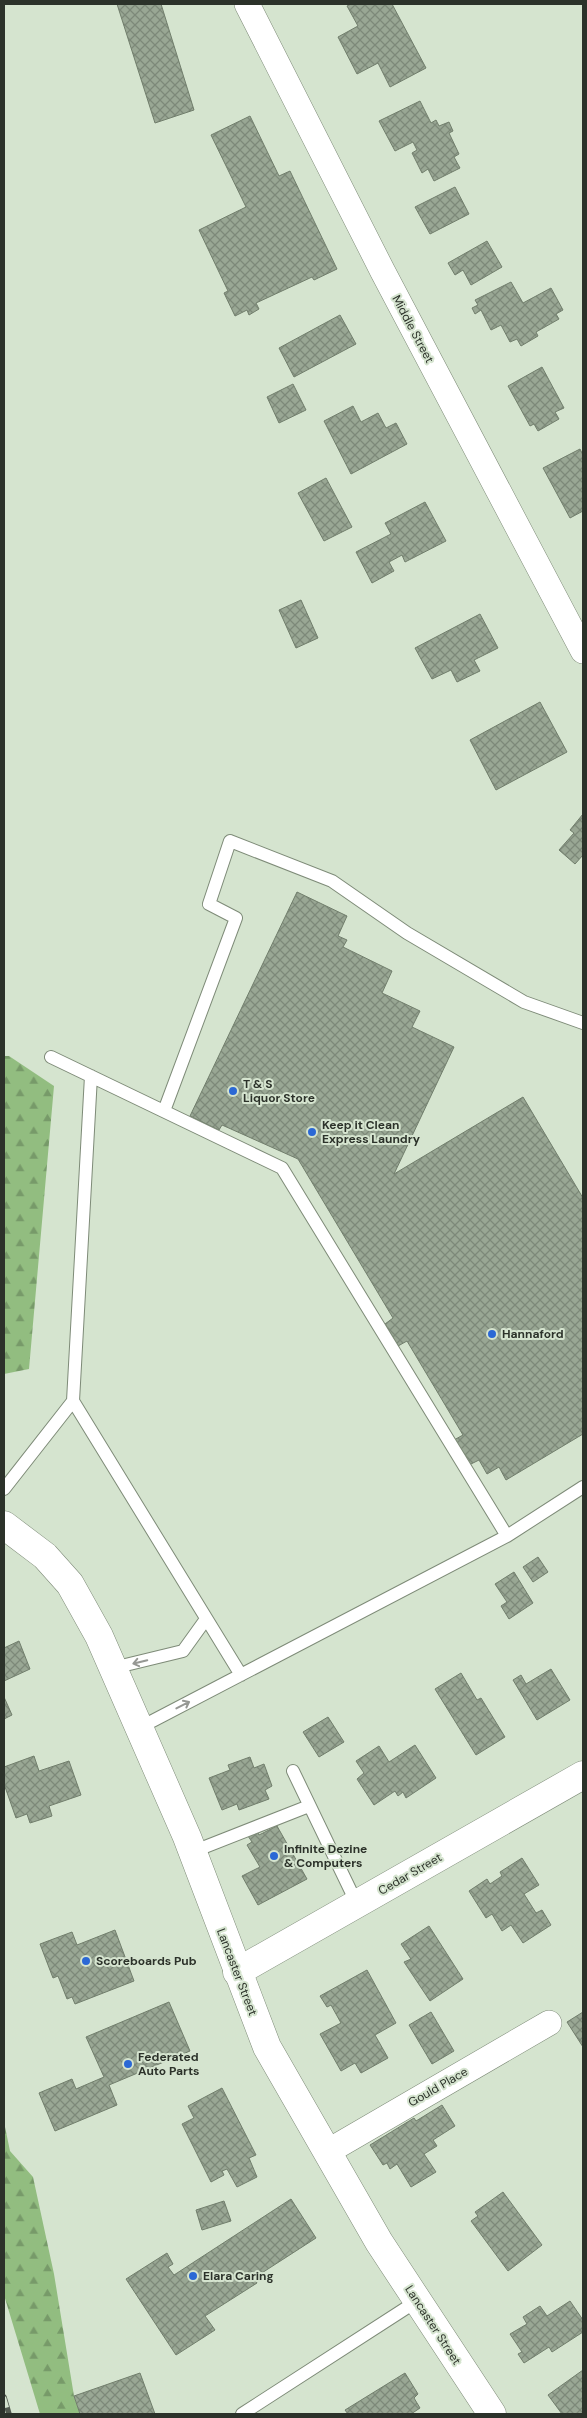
<svg xmlns="http://www.w3.org/2000/svg" width="587" height="2418" viewBox="0 0 587 2418" font-family="'DM Sans',sans-serif">
<style>
.forest{fill:url(#forest-firs)}
.building{fill:url(#building-cross-hatch);stroke:#717e6c}
.lines{fill:none;stroke-linecap:round;stroke-linejoin:round}
.service-casing{stroke:#7e8b78;stroke-width:14}
.minor-casing{stroke:#7e8b78;stroke-width:26}
.tertiary-casing{stroke:#7e8b78;stroke-width:29}
.secondary-casing{stroke:#7e8b78;stroke-width:29}
.service{stroke:#fff;stroke-width:12}
.minor{stroke:#fff;stroke-width:25}
.tertiary{stroke:#fff;stroke-width:28}
.secondary{stroke:#fff;stroke-width:28}
.rail-casing{stroke:#51594e;stroke-width:5.5}
.rail{stroke:#d5e4cf;stroke-width:4;stroke-dasharray:11;stroke-linecap:butt}
.oneway{stroke:#969894}
.poi-dot{fill:#2b68d5;stroke:#d5e4cf;stroke-width:2}
.labels{text-anchor:middle;stroke-width:4;stroke-linejoin:round;paint-order:stroke}
.street-label{font-size:12px;fill:#2c322a;stroke:#d5e4cf}
.poi-label{font-size:12px;font-weight:bold;fill:#2c322a;stroke:#d5e4cf;text-anchor:start}
</style>
<defs>
<pattern id="forest-firs" width="22" height="20" patternUnits="userSpaceOnUse" patternTransform="scale(1.25)"><rect width="22" height="20" fill="#92bd80"/><path d="M5 1l3.5 6h-7zM16 11l3.5 6h-7z" fill="#779a69"/></pattern>
<pattern id="building-cross-hatch" width="8" height="8" patternUnits="userSpaceOnUse" patternTransform="scale(1.25)"><rect width="8" height="8" fill="#99a794"/><path d="M0 0l8 8M0 8l8-8" fill="none" stroke="#7d8979"/></pattern>
</defs>
<rect width="100%" height="100%" fill="#d5e4cf"/>
<!-- forest -->
<path class="forest" d="M 4,1056 L 9,1056 L 54,1086 L 29,1369 L 4,1374 Z
M 4,2122 L 10,2151 L 33,2177 L 54,2274 L 74,2396 L 80,2414 L 40,2414 L 4,2295 Z"/>
<!-- building -->
<path class="building" d="M 117,4 L 161,4 L 194,110 L 155,123 Z
M 351,4 L 392,4 L 426,68 L 390,87 L 378,63 L 357,74 L 338,37 L 358,26 L 347,6 Z
M 420,101 L 431,123 L 436,120 L 439,126 L 449,122 L 453,131 L 449,133 L 459,154 L 454,157 L 460,168 L 434,181 L 428,169 L 422,173 L 412,153 L 417,150 L 413,142 L 395,151 L 379,121 Z
M 250,116 L 279,176 L 290,171 L 337,269 L 314,280 L 312,277 L 256,303 L 259,309 L 249,315 L 247,310 L 235,316 L 224,293 L 228,291 L 199,230 L 246,207 L 211,135 Z
M 455,187 L 469,214 L 430,234 L 415,207 Z
M 487,241 L 502,267 L 471,285 L 463,270 L 455,275 L 448,263 Z
M 511,282 L 523,303 L 551,288 L 563,310 L 556,314 L 559,319 L 536,332 L 538,336 L 521,346 L 517,339 L 510,342 L 501,325 L 491,330 L 481,310 L 475,314 L 472,308 L 478,305 L 475,300 Z
M 340,315 L 356,344 L 294,377 L 279,348 Z
M 542,367 L 564,408 L 555,412 L 559,419 L 538,431 L 534,424 L 530,426 L 508,386 Z
M 293,384 L 306,410 L 279,423 L 267,397 Z
M 353,406 L 361,422 L 378,413 L 386,428 L 396,423 L 407,444 L 351,474 L 324,421 Z
M 580,449 L 583,455 L 583,511 L 570,518 L 543,468 Z
M 326,478 L 352,527 L 324,541 L 298,493 Z
M 425,502 L 446,541 L 405,562 L 402,555 L 389,562 L 394,571 L 372,583 L 356,552 L 391,534 L 385,523 Z
M 301,600 L 318,638 L 296,648 L 279,610 Z
M 480,614 L 498,648 L 474,660 L 480,671 L 457,682 L 451,670 L 432,679 L 415,648 Z
M 540,702 L 567,752 L 496,790 L 470,740 Z
M 583,814 L 583,855 L 575,864 L 559,850 L 574,833 L 570,830 Z
M 297,892 L 347,916 L 338,936 L 347,940 L 343,947 L 392,971 L 382,993 L 420,1011 L 412,1027 L 454,1047 L 394,1174 L 523,1097 L 583,1198 L 583,1434 L 506,1480 L 499,1467 L 487,1474 L 479,1460 L 469,1465 L 454,1440 L 463,1435 L 407,1341 L 398,1346 L 385,1324 L 393,1318 L 298,1159 L 222,1125 L 219,1130 L 190,1116 Z
M 538,1557 L 548,1572 L 533,1582 L 523,1567 Z
M 514,1572 L 533,1603 L 509,1619 L 501,1606 L 507,1602 L 495,1584 Z
M 19,1641 L 30,1669 L 4,1681 L 4,1648 Z
M 551,1669 L 570,1700 L 537,1720 L 513,1680 L 521,1675 L 526,1684 Z
M 461,1673 L 477,1700 L 481,1698 L 505,1737 L 476,1755 L 435,1689 Z
M 4,1697 L 12,1715 L 4,1719 Z
M 328,1717 L 344,1742 L 319,1757 L 303,1732 Z
M 415,1745 L 436,1778 L 406,1798 L 403,1792 L 398,1796 L 395,1791 L 374,1805 L 357,1779 L 364,1773 L 356,1761 L 379,1746 L 389,1762 Z
M 34,1756 L 39,1771 L 69,1761 L 81,1795 L 49,1806 L 52,1816 L 30,1823 L 27,1814 L 16,1818 L 4,1784 L 4,1767 Z
M 250,1757 L 254,1768 L 264,1764 L 272,1786 L 265,1790 L 269,1799 L 239,1810 L 237,1804 L 222,1810 L 209,1778 L 230,1770 L 228,1765 Z
M 277,1826 L 307,1879 L 258,1905 L 242,1876 L 260,1867 L 247,1845 L 252,1842 L 248,1836 L 257,1831 L 259,1835 Z
M 522,1858 L 539,1885 L 524,1894 L 536,1913 L 542,1910 L 551,1925 L 523,1943 L 511,1925 L 502,1931 L 492,1914 L 486,1918 L 469,1891 L 487,1879 L 490,1884 L 502,1876 L 500,1872 Z
M 429,1926 L 463,1979 L 430,2001 L 404,1962 L 411,1959 L 401,1944 Z
M 115,1930 L 134,1981 L 75,2004 L 72,1997 L 67,1999 L 58,1976 L 53,1978 L 40,1944 L 72,1932 L 77,1945 Z
M 367,1970 L 396,2023 L 375,2035 L 388,2058 L 361,2073 L 355,2063 L 341,2071 L 320,2034 L 341,2023 L 331,2005 L 327,2007 L 320,1996 Z
M 169,2002 L 190,2051 L 109,2085 L 117,2105 L 55,2131 L 39,2093 L 72,2079 L 76,2089 L 104,2077 L 86,2037 Z
M 431,2012 L 454,2051 L 432,2064 L 409,2025 Z
M 583,2012 L 583,2047 L 567,2022 Z
M 222,2088 L 256,2155 L 249,2158 L 257,2177 L 237,2187 L 227,2169 L 222,2171 L 224,2175 L 211,2182 L 182,2124 L 194,2118 L 188,2106 Z
M 442,2105 L 455,2126 L 433,2140 L 437,2146 L 424,2154 L 436,2172 L 411,2187 L 397,2164 L 390,2169 L 387,2163 L 383,2165 L 370,2145 L 414,2118 L 416,2121 Z
M 503,2192 L 542,2245 L 508,2271 L 471,2221 L 478,2216 L 475,2212 Z
M 291,2199 L 316,2238 L 254,2278 L 257,2283 L 205,2316 L 215,2330 L 176,2355 L 126,2279 L 167,2253 L 173,2264 L 168,2267 L 174,2275 Z
M 224,2201 L 231,2221 L 202,2230 L 196,2210 Z
M 570,2301 L 583,2320 L 583,2332 L 552,2352 L 549,2347 L 524,2363 L 518,2354 L 522,2352 L 510,2334 L 527,2324 L 523,2317 L 540,2306 L 547,2316 Z
M 583,2370 L 583,2414 L 562,2414 L 548,2395 Z
M 140,2373 L 155,2414 L 80,2414 L 74,2396 Z
M 405,2373 L 418,2394 L 414,2398 L 420,2408 L 411,2414 L 348,2414 L 345,2410 Z"/>
<g class="lines">
<!-- service casing -->
<g class="service-casing">
<path id="service" d="M 51,1057 L 282,1168 L 507,1536
M 91,1076 L 73,1401 L 241,1675
M 164,1111 L 236,918 L 209,904 L 230,841 L 332,881 L 407,933 L 524,1002 L 583,1023
M 4,1489 L 73,1401
M 113,1668 L 183,1651 L 206,1619
M 139,1728 L 507,1536 L 583,1487
M 293,1771 L 357,1904
M 192,1852 L 309,1806
M 242,2414 L 417,2301"/>
</g>
<!-- minor casing -->
<g class="minor-casing">
<path id="minor" d="M 247,4 L 383,272 L 583,651
M 327,2152 L 549,2023"/>
</g>
<!-- tertiary casing -->
<g class="tertiary-casing">
<path id="tertiary" d="M 237,1972 L 583,1775"/>
</g>
<!-- secondary casing -->
<g class="secondary-casing">
<path id="secondary" d="M 4,1525 L 45,1556 L 70,1584 L 99,1636 L 187,1837 L 267,2047 L 379,2242 L 492,2414"/>
</g>
<!-- service -->
<use href="#service" class="service"/>
<!-- minor -->
<use href="#minor" class="minor"/>
<!-- tertiary -->
<use href="#tertiary" class="tertiary"/>
<!-- secondary -->
<use href="#secondary" class="secondary"/>
<!-- rail casing -->
<g class="rail-casing">
<path id="rail" d="M 4,2397 L 9,2414"/>
</g>
<!-- rail -->
<use href="#rail" class="rail"/>
</g>
<!-- one-way arrows -->
<defs><path id="oneway-shaft" d="M-6 0H5M1.5-3L5.5 0L1.5 3" fill="none" stroke-width="1.6" stroke-linecap="round" stroke-linejoin="round" transform="scale(1.25)"/></defs>
<g class="oneway">
<use href="#oneway-shaft" transform="translate(140 1662) rotate(166)"/>
<use href="#oneway-shaft" transform="translate(183 1705) rotate(-27)"/>
</g>
<!-- markers -->
<g class="poi-dot">
<circle cx="233" cy="1091" r="5"/>
<circle cx="312" cy="1132" r="5"/>
<circle cx="492" cy="1334" r="5"/>
<circle cx="274" cy="1856" r="5"/>
<circle cx="86" cy="1961" r="5"/>
<circle cx="128" cy="2064" r="5"/>
<circle cx="193" cy="2276" r="5"/>
</g>
<g class="labels">
<!-- street labels -->
<g class="street-label">
<text transform="translate(413 329) rotate(62)" y="4">Middle Street</text>
<text transform="translate(410 1874) rotate(-30)" y="4">Cedar Street</text>
<text transform="translate(237 1972) rotate(69)" y="4">Lancaster Street</text>
<text transform="translate(438 2087) rotate(-30)" y="4">Gould Place</text>
<text transform="translate(433 2325) rotate(57)" y="4">Lancaster Street</text>
</g>
<!-- poi labels -->
<g class="poi-label">
<text x="243" y="1088">T &amp; S<tspan x="243" dy="14">Liquor Store</tspan></text>
<text x="322" y="1129">Keep it Clean<tspan x="322" dy="14">Express Laundry</tspan></text>
<text x="502" y="1338">Hannaford</text>
<text x="284" y="1853">Infinite Dezine<tspan x="284" dy="14">&amp; Computers</tspan></text>
<text x="96" y="1965">Scoreboards Pub</text>
<text x="138" y="2061">Federated<tspan x="138" dy="14">Auto Parts</tspan></text>
<text x="203" y="2280">Elara Caring</text>
</g>
</g>
<!-- border -->
<rect width="587" height="2418" fill="none" stroke="#2c322a" stroke-width="10"/>
</svg>
